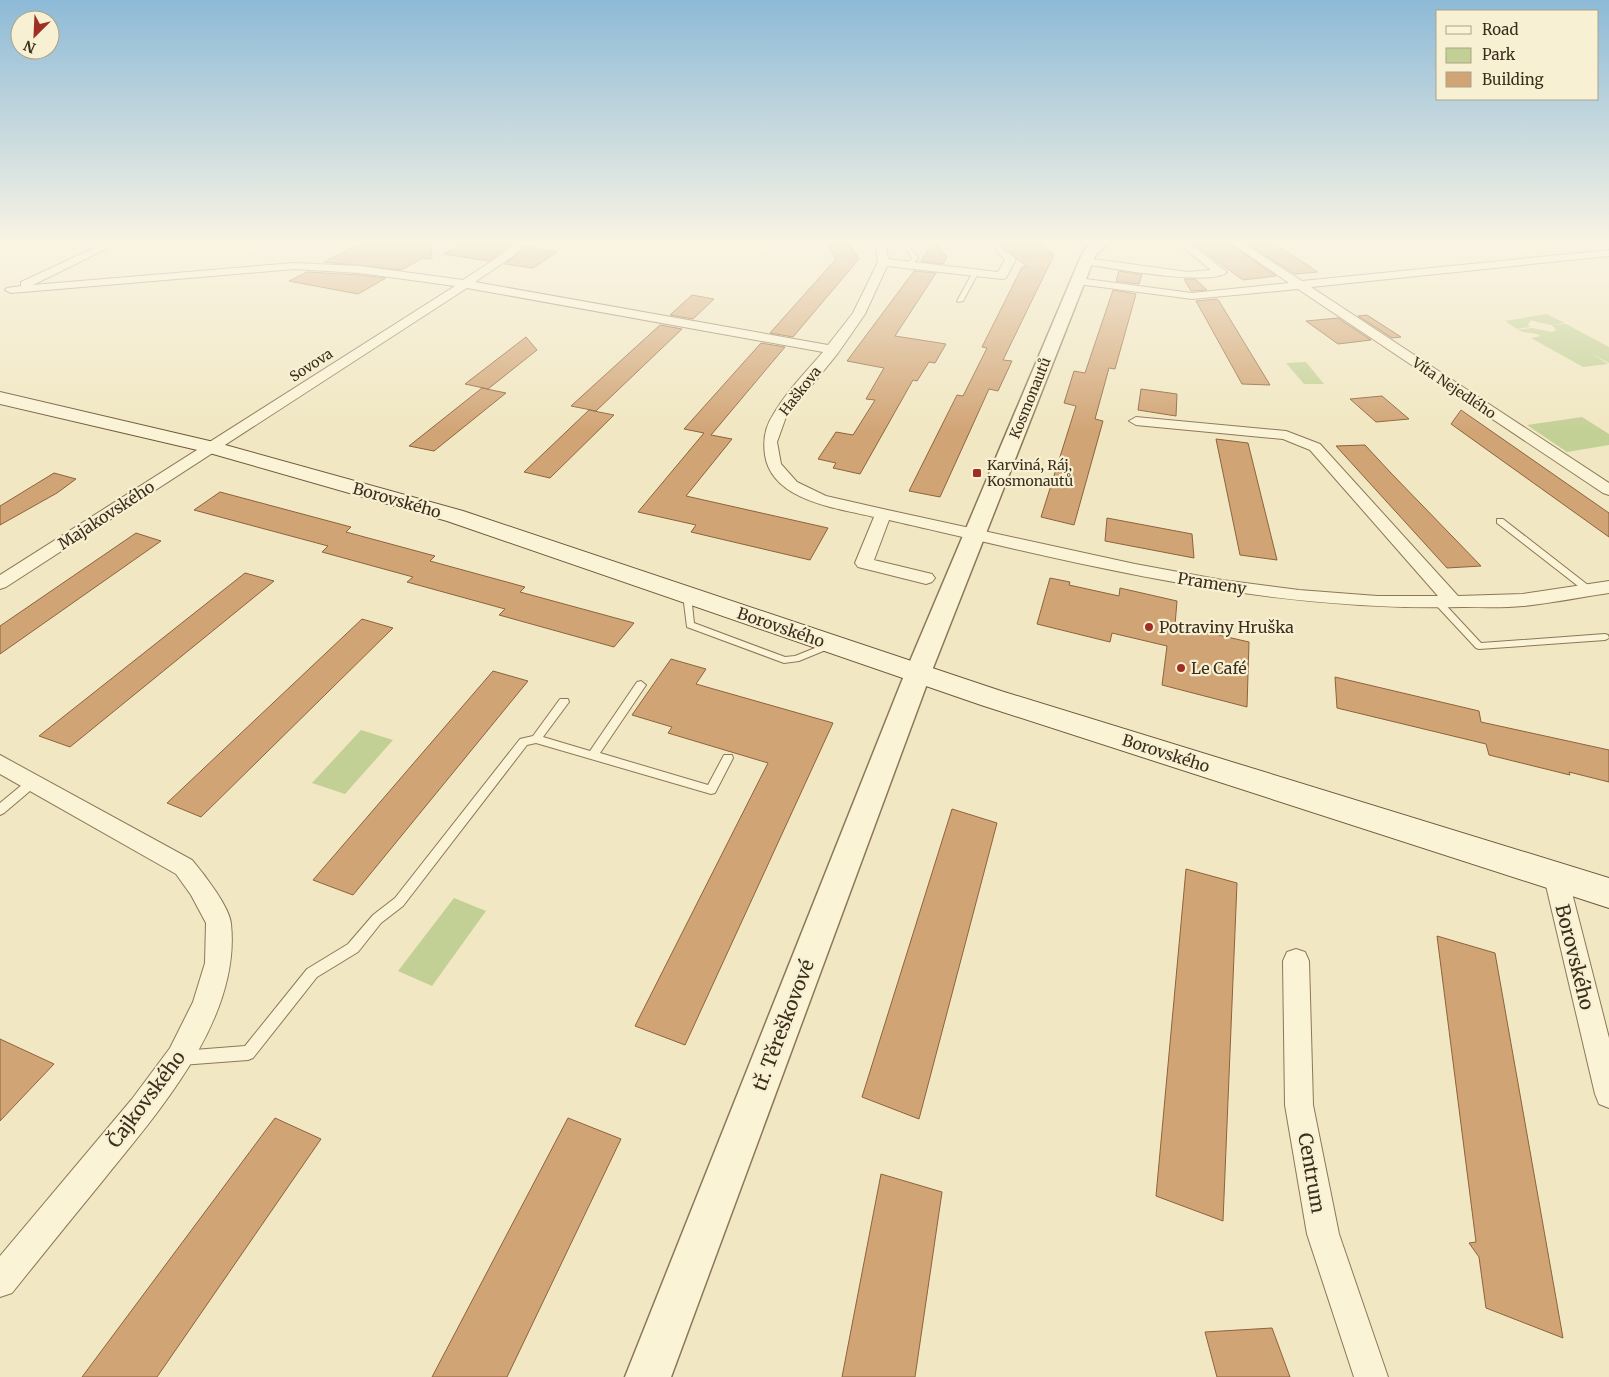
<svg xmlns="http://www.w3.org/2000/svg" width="1609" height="1377" viewBox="0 0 1609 1377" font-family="Merriweather,serif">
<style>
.green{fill:#c3d095}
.building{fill:#d1a475;stroke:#8d633c}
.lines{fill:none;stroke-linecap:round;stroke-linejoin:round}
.service-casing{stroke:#8c7858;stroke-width:2}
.minor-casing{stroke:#8c7858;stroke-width:2}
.tertiary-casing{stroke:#8c7858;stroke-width:3}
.secondary-casing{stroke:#6e593b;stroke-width:2}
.service{fill:#fbf3d6;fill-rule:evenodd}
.minor{fill:#fbf3d6;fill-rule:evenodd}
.tertiary{fill:#fbf3d6;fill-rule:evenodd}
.secondary{fill:#fbf3d6;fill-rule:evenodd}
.poi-dot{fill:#9f2e24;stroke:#f8f0d2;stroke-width:2}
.labels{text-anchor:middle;stroke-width:4.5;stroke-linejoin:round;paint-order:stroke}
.far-street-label{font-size:14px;fill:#3b2e1d;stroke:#f8f0d2}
.far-poi-label{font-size:14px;fill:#3b2e1d;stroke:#f8f0d2;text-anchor:start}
.street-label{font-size:16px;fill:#3b2e1d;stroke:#f8f0d2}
.poi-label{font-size:16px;fill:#3b2e1d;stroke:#f8f0d2;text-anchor:start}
.near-street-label{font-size:19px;fill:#3b2e1d;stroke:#f8f0d2}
</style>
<rect width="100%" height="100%" fill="#f1e7c2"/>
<!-- green -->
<path class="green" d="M 1546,314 L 1565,323 L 1550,325 L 1530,320 L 1531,321 L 1528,324 L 1530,327 L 1517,329 L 1505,321 Z
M 1566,324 L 1609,347 L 1609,363 L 1591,353 L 1608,364 L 1583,367 L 1531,338 L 1541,336 C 1533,331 1528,335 1518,330 L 1532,328 L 1552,332 L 1556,330 L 1552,325 Z
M 1306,362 L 1324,384 L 1304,384 L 1286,363 Z
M 1582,417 L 1609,434 L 1609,445 L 1567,452 L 1527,425 Z
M 361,730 L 393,740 L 345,794 L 312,783 Z
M 454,898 L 486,911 L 432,986 L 398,971 Z"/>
<!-- building -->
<path class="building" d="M 368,240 L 431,240 L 432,259 L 423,258 L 401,270 L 324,262 Z
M 467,240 L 478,241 L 481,240 L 511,244 L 489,261 L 444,254 Z
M 826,240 L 847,240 L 859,259 L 793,337 L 770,333 L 836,259 Z
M 992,240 L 1036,240 L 1054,255 L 1003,360 L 1012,361 L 998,391 L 989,389 L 940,497 L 909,491 L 957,395 L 963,396 L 987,348 L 982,347 L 1022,267 L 1028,267 Z
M 1188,240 L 1225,240 L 1276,276 L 1243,280 Z
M 1241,240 L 1268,240 L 1318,272 L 1295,274 Z
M 934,242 L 947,257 L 943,264 L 921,261 Z
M 526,247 L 557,252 L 533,268 L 505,264 Z
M 914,271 L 936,273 L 895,336 L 946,344 L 935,363 L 929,362 L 917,381 L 913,380 L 860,474 L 833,468 L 836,463 L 818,459 L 836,432 L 853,435 L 875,400 L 866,399 L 884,368 L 847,361 Z
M 1119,271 L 1142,275 L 1139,284 L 1116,281 Z
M 307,272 L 360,275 L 386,278 L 358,294 L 289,281 Z
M 1184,279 L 1195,279 L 1207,290 L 1191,291 Z
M 1113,290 L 1136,294 L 1115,369 L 1109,368 L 1095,419 L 1103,421 L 1074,525 L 1041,517 L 1076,406 L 1064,403 L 1074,371 L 1085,373 Z
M 692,295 L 714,299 L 693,319 L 670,315 Z
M 1217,299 L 1219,301 L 1270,385 L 1242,384 L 1196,301 Z
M 1367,315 L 1401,337 L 1392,338 L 1358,316 Z
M 1338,318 L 1371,340 L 1338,344 L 1306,321 Z
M 660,325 L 682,329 L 596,411 L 571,406 Z
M 526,337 L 537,350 L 488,389 L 465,384 Z
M 761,343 L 785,347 L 711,435 L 732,439 L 686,496 L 828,528 L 810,560 L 691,532 L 696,525 L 638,512 L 704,433 L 684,429 Z
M 482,388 L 506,393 L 434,451 L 409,446 Z
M 1141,389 L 1177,394 L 1176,416 L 1138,410 Z
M 1382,396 L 1409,419 L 1376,422 L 1350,399 Z
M 589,410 L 614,415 L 550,478 L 524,472 Z
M 1461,410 L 1609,513 L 1609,537 L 1451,424 Z
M 1216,439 L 1248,443 L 1277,560 L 1240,555 Z
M 1365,445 L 1390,472 L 1481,566 L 1447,568 L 1336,446 Z
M 54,473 L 76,479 L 57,493 L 0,525 L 0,506 Z
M 220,492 L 351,527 L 346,532 L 435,556 L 430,561 L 525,587 L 520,592 L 634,623 L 614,647 L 499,615 L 505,609 L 407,582 L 413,577 L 322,552 L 328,546 L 194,510 Z
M 1107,518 L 1192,534 L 1194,558 L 1105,541 Z
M 136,533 L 161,541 L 0,654 L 0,626 Z
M 245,573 L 274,581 L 70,747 L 39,736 Z
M 1050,578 L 1070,582 L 1069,585 L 1119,596 L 1120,588 L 1177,601 L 1175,625 L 1249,642 L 1247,707 L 1162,685 L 1167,646 L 1112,633 L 1110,642 L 1037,624 Z
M 362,619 L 393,628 L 201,817 L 167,803 Z
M 671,659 L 706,669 L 696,684 L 833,723 L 685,1045 L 635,1026 L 768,763 L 668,733 L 672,727 L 632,715 Z
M 493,671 L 528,681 L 353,895 L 313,880 Z
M 1335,677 L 1479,711 L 1481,722 L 1609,750 L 1609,782 L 1569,772 L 1570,775 L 1489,755 L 1486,744 L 1337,708 Z
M 952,809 L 997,823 L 919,1119 L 862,1097 Z
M 1186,869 L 1237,883 L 1223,1221 L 1156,1196 Z
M 1437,936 L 1495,953 L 1563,1338 L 1486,1308 L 1479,1257 L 1469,1243 L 1476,1242 Z
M 0,1039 L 54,1064 L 0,1121 Z
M 275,1118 L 321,1139 L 157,1377 L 82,1377 Z
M 568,1118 L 621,1139 L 507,1377 L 432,1377 Z
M 881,1174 L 942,1192 L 915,1377 L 842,1377 Z
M 1272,1328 L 1290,1377 L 1217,1377 L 1205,1332 Z"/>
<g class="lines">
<!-- service casing -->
<g class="service-casing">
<path id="service" d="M 900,240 L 904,240 L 918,258 L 912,265 L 907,264 L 912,258 Z
M 973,272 L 978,273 L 963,301 L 958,302 L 957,301 Z
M 1497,519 L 1503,519 L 1593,589 L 1594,591 L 1593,593 L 1587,593 L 1497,523 Z
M 687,592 L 691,595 L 694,623 L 785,657 L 795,656 L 830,642 L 835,645 L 833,647 L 799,661 L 784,663 L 687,627 L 683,595 Z
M 1438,599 L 1441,600 L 1481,643 L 1605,634 L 1608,635 L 1609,638 L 1605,640 L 1479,649 L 1476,648 L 1435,604 L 1433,602 L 1435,600 Z
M 641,681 L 646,685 L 600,753 L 708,785 L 724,755 L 732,755 L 733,758 L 715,793 L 711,794 L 536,743 L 527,745 L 403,906 L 381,923 L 358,952 L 317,977 L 253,1058 L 248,1060 L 181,1065 L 176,1063 L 174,1058 L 176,1053 L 181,1051 L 245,1046 L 307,969 L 348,944 L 373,915 L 395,898 L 520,739 L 533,736 L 560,699 L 568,699 L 569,702 L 543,737 L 590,751 L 637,682 Z
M 33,778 L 37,779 L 39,782 L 37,785 L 4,813 L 0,815 L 0,803 L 29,779 Z"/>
</g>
<!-- minor casing -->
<g class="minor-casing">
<path id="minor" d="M 111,240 L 124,240 L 33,285 L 294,263 L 360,266 L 463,280 L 504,253 L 519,240 L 530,240 L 512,257 L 475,282 L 828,345 L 853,313 L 878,262 L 875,240 L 885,240 L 888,259 L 998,272 L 1005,260 L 996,250 L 1001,247 L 1016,259 L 1006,278 L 1002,279 L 887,266 L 865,314 L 838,353 L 786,417 L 777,442 L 781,464 L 797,482 L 826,496 L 883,509 L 1135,564 L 1222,580 L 1299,590 L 1377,596 L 1438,596 L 1310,450 L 1283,439 L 1136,425 L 1129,421 L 1136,417 L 1286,431 L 1320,444 L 1458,596 L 1523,594 L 1609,581 L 1609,593 C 1581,597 1552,603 1523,606 C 1503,608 1483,607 1463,607 C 1263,612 1082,564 889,520 L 874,560 L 932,574 L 935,578 L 932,582 L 926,584 L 858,567 L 855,563 L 874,517 C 837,508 772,501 765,455 C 763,441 765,427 773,415 C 786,392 806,372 823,352 L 467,288 L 6,587 L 0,589 L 0,575 L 455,286 L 360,273 L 294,269 L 11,293 L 5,290 L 7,288 L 21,286 L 21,282 Z
M 1074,240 L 1089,240 L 1101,245 L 1096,248 Z
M 1174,240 L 1185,240 L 1227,272 C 1212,287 1110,268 1086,264 L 1081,261 L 1086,258 L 1188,272 L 1211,270 Z
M 1227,240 L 1238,240 L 1302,281 L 1609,250 L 1609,256 L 1311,287 L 1609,483 L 1609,495 L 1603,493 L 1298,289 L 1192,299 L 1078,284 L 1072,281 L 1078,278 L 1192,293 L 1289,283 Z
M 0,755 L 192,860 C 203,873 230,907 231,924 C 241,1018 160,1110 105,1178 C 74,1216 43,1254 12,1293 L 0,1297 L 0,1256 L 132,1099 L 170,1048 L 193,1002 L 205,963 L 206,923 L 191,895 L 176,874 L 0,774 Z
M 1556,866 L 1564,870 L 1568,877 L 1609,1038 L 1609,1108 L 1599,1104 L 1595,1094 L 1544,877 L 1548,870 Z
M 1296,949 L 1305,952 L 1309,961 L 1313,1105 L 1339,1234 L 1388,1377 L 1354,1377 L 1307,1234 L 1285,1105 L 1283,961 L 1287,952 Z"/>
</g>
<!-- tertiary casing -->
<g class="tertiary-casing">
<path id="tertiary" d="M 1097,240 L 1112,240 L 1096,254 L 1093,261 L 931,673 L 671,1377 L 625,1377 L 905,673 L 1079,261 L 1085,249 Z"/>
</g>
<!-- secondary casing -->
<g class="secondary-casing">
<path id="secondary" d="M 0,392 L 218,443 L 463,511 L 1001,691 L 1609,878 L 1609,908 L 981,705 L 447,521 L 206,452 L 0,404 Z"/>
</g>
<!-- service -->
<use href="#service" class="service"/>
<!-- minor -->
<use href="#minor" class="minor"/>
<!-- tertiary -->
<use href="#tertiary" class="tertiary"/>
<!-- secondary -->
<use href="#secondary" class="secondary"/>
</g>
<!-- sky -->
<linearGradient id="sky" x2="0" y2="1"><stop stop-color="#8dbad7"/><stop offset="0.56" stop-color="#f9f4e4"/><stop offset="1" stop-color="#f9f4e4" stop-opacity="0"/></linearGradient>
<rect width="1609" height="432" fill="url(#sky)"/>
<!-- markers -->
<g class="poi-dot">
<rect x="972" y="468" width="10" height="10" rx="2.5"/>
<circle cx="1149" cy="627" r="5"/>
<circle cx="1181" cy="668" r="5"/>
</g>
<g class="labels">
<!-- far-street labels -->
<g class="far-street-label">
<text transform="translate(311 365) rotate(-33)" y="5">Sovova</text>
<text transform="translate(1454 388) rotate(34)" y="5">Víta Nejedlého</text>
<text transform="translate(800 391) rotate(-52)" y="5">Haškova</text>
<text transform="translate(1030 398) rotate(-68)" y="5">Kosmonautů</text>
</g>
<!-- far-poi labels -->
<g class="far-poi-label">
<text x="987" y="470">Karviná, Ráj,<tspan x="987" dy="16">Kosmonautů</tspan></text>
</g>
<!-- street labels -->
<g class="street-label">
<text transform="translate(397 500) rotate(16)" y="6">Borovského</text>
<text transform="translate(106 515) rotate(-33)" y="6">Majakovského</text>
<text transform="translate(1212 583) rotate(9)" y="6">Prameny</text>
<text transform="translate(781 627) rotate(19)" y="6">Borovského</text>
<text transform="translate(1166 753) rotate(18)" y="6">Borovského</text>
</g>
<!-- poi labels -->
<g class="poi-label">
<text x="1159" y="633">Potraviny Hruška</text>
<text x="1191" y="674">Le Café</text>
</g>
<!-- near-street labels -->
<g class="near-street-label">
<text transform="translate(1575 957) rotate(76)" y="7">Borovského</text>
<text transform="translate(783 1025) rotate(-69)" y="7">tř. Těreškovové</text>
<text transform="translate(146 1099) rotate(-53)" y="7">Čajkovského</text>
<text transform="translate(1312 1173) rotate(80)" y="7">Centrum</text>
</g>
</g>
<!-- legend -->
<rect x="1436" y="10" width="162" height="90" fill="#f8f0d2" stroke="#aca28a"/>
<rect x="1446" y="26" width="25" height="8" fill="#fbf3d6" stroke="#aca28a"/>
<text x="1482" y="35" font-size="15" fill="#3b2e1d">Road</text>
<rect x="1446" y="48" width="25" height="15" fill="#c3d095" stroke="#aca28a"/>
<text x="1482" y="60" font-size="15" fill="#3b2e1d">Park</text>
<rect x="1446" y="72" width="25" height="15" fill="#d1a475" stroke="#aca28a"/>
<text x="1482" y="85" font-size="15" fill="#3b2e1d">Building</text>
<!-- north arrow -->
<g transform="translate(35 35) rotate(204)"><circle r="24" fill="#f8f0d2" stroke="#aca28a"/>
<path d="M0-4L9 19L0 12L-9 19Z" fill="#9f2e24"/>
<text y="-8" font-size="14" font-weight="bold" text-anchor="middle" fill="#3b2e1d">N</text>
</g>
</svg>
